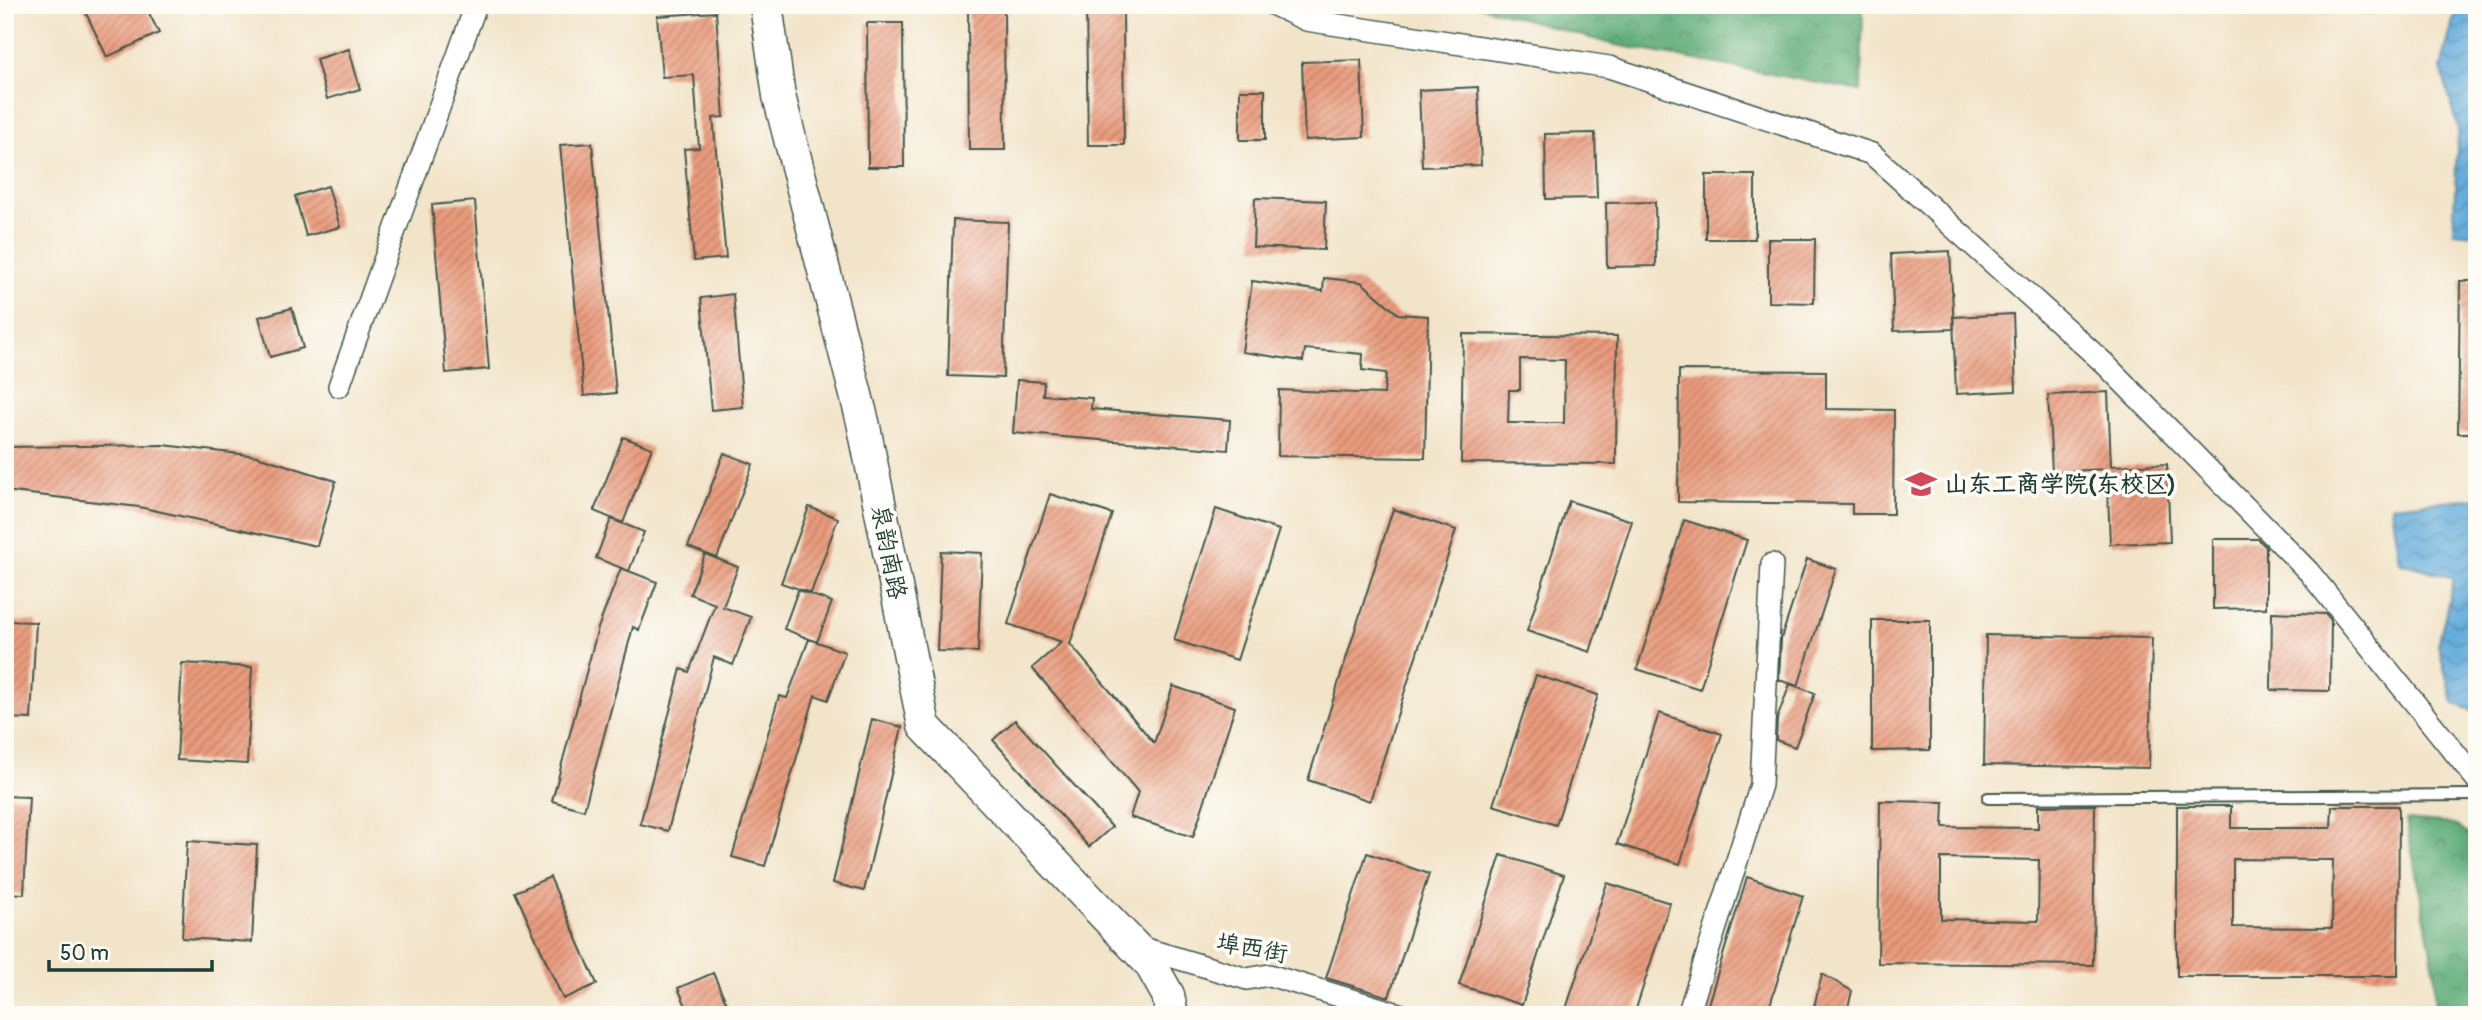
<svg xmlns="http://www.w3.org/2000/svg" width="2482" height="1020" viewBox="0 0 2482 1020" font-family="Pangolin,'LXGW WenKai TC',sans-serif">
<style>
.grass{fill:url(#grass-dots);stroke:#498260;stroke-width:2}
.forest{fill:url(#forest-crowns);stroke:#3e7456;stroke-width:2}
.water{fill:url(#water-waves);stroke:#427588;stroke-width:2}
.building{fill:url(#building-hatch);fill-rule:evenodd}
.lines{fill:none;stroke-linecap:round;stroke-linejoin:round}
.lane-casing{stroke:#3f564a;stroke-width:14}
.street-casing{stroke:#3f564a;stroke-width:24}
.secondary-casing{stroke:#3f564a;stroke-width:35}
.lane{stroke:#fff;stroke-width:10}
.street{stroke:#fff;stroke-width:21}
.secondary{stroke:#fff;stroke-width:32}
.labels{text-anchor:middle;stroke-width:7;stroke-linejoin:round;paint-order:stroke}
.poi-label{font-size:24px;font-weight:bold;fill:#1f3d34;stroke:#fdfcf7;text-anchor:start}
.street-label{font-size:24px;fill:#1f3d34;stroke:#fdfcf7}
</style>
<defs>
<pattern id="grass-dots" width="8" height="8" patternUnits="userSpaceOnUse" patternTransform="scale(1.75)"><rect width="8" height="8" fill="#73c88c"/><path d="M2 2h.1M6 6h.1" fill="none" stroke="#5ea473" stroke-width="1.8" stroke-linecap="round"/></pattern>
<pattern id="forest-crowns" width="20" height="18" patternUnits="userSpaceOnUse" patternTransform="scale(1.75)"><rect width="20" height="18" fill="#5eac78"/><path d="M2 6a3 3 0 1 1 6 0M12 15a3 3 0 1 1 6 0" fill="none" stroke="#4d8d63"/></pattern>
<pattern id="water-waves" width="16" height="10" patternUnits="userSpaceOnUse" patternTransform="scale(1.75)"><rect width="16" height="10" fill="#65addc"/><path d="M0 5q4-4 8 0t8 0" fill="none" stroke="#538eb3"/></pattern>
<pattern id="building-hatch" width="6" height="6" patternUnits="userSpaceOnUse" patternTransform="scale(1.75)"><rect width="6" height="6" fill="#ea9b7d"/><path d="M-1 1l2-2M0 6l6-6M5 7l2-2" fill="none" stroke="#bd8067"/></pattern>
</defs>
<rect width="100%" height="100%" fill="#fdfcf7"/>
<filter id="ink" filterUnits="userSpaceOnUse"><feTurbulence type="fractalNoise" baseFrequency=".0143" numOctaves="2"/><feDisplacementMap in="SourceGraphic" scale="14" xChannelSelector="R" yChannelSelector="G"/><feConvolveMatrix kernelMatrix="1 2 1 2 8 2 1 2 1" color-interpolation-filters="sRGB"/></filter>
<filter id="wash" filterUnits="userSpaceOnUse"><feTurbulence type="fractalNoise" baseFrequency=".00686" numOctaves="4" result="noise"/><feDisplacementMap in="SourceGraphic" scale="28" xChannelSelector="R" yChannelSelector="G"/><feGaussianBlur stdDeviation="1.57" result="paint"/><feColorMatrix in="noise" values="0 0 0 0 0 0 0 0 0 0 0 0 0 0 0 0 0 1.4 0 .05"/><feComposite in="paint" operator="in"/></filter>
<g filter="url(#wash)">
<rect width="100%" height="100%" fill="#f2e4c9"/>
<!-- grass -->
<path class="grass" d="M 2202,5 L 2378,5 L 2378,13 L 2202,9 Z"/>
<!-- forest -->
<path class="forest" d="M 1477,5 L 1863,5 L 1861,91 L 1611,44 Z
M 2406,820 L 2454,824 L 2477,841 L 2477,1015 L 2434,1015 L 2435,973 Z"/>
<!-- water -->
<path class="water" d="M 2457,5 L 2477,5 L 2477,234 L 2453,232 L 2458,127 L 2441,68 Z
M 2477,498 L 2477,709 L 2473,711 L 2453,703 L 2438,645 L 2454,578 L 2399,562 L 2391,506 Z"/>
<g id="blocks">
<!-- building -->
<path class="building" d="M 82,5 L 145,5 L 159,33 L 107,57 Z
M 1086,5 L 1123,5 L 1124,145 L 1088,145 Z
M 968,6 L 1004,6 L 1005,150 L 969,150 Z
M 716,12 L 724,117 L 713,118 L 726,258 L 694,261 L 684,149 L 699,148 L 694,75 L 662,77 L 657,16 Z
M 867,23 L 903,23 L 904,167 L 868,167 Z
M 349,49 L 360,89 L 327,99 L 316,59 Z
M 1361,60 L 1364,137 L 1305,140 L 1302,62 Z
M 1478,87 L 1481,165 L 1422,167 L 1419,90 Z
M 1240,90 L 1265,90 L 1265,140 L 1240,140 Z
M 1595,133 L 1597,198 L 1546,199 L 1545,134 Z
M 592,143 L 616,393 L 584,396 L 560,145 Z
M 1706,175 L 1755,175 L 1755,239 L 1706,239 Z
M 328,186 L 340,227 L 306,236 L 295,196 Z
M 1255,198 L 1326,201 L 1324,250 L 1253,247 Z
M 475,201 L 489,369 L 446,373 L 432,205 Z
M 1655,202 L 1656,266 L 1607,267 L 1606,203 Z
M 953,220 L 1008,222 L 1003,378 L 948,376 Z
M 1768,239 L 1815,239 L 1814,303 L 1768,302 Z
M 1950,251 L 1954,329 L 1894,331 L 1891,254 Z
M 1324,278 L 1361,282 L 1398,314 L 1428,316 L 1425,458 L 1278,456 L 1279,390 L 1384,394 L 1386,373 L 1362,370 L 1363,354 L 1305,349 L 1303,361 L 1242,352 L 1252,281 L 1323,291 Z
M 2460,281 L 2477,281 L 2477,433 L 2458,433 Z
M 733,294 L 743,407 L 711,410 L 701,298 Z
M 292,308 L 303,348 L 270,357 L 259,317 Z
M 2013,314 L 2016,391 L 1956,394 L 1953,317 Z
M 1463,334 L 1617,336 L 1616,464 L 1461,463 ZM 1520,359 L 1565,360 L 1564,423 L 1508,423 L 1509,390 L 1520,390 Z
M 1679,370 L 1826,371 L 1826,409 L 1894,410 L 1893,514 L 1852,514 L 1852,504 L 1678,502 Z
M 1017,380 L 1044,382 L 1043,395 L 1092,398 L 1091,409 L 1230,420 L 1228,450 L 1013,433 Z
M 2108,392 L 2111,466 L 2167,464 L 2170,542 L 2110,544 L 2107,469 L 2052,472 L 2048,395 Z
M 623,437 L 652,448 L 623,523 L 594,511 Z
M 163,445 L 257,456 L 336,481 L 317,546 L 139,507 L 5,491 L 5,447 Z
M 724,453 L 753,464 L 717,558 L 688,547 Z
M 1050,494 L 1112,514 L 1070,644 L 1154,743 L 1173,686 L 1235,707 L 1193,837 L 1130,817 L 1138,792 L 1032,668 L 1062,642 L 1008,624 Z
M 1569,501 L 1632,521 L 1590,652 L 1527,631 Z
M 809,507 L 838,518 L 811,593 L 781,583 Z
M 1216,509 L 1279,530 L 1237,660 L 1174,640 Z
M 1393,509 L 1456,530 L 1370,801 L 1308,780 Z
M 611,519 L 644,532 L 629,571 L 596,558 Z
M 1684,520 L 1747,540 L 1700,689 L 1637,669 Z
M 2213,539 L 2258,539 L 2266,547 L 2266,608 L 2213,609 Z
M 941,551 L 982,553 L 978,652 L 937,651 Z
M 705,554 L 738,567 L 723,607 L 751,617 L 733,665 L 714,657 L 668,831 L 640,824 L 681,669 L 689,672 L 715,604 L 690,594 Z
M 1807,559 L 1836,569 L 1798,686 L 1779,680 L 1781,639 Z
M 621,568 L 657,582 L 639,630 L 633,627 L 584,810 L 552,801 L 598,628 Z
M 798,590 L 832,602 L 817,642 L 784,629 Z
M 2272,612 L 2326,614 L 2331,620 L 2330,691 L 2271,690 Z
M 1872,620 L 1930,620 L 1930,750 L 1872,751 Z
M 5,621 L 36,622 L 31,719 L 5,718 Z
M 1986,635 L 2152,638 L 2149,768 L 1984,765 Z
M 809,639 L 845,652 L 828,700 L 815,695 L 765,866 L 732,857 L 779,696 L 787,698 Z
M 182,663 L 252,667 L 247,764 L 177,760 Z
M 1536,675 L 1598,695 L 1556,825 L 1493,805 Z
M 1790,684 L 1815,693 L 1795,747 L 1776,740 L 1777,719 Z
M 1659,713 L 1722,734 L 1680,864 L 1617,844 Z
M 872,719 L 902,727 L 864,891 L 833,883 Z
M 1015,720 L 1112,827 L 1089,847 L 993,740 Z
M 5,796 L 29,797 L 24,894 L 5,893 Z
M 1880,801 L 1944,802 L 1943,827 L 2038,828 L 2038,806 L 2095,805 L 2093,965 L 1878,963 ZM 1941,858 L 2039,860 L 2038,921 L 1941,919 Z
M 2177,806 L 2231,806 L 2231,828 L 2331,828 L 2332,806 L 2399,806 L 2398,976 L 2177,976 ZM 2233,859 L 2333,860 L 2332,928 L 2233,927 Z
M 187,841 L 257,845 L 252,942 L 182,938 Z
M 1367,853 L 1429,874 L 1389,997 L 1326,978 Z
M 1501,855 L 1564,875 L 1522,1005 L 1459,985 Z
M 550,877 L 597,984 L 563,999 L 515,892 Z
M 1747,877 L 1803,896 L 1767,1015 L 1717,1015 L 1706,1011 Z
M 1607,883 L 1670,903 L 1634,1015 L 1564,1015 Z
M 713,973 L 732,1015 L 690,1015 L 678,988 Z
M 1822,974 L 1852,991 L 1846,1015 L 1812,1015 Z"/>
</g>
</g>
<g filter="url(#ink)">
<use href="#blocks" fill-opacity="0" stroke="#3f564a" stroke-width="2"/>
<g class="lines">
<!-- lane casing -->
<g class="lane-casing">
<path id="lane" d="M 1988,798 L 2477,795"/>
</g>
<!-- street casing -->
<g class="street-casing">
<path id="street" d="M 1274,5 L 1306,20 L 1609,67 L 1872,154 L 2104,363 L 2309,572 L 2477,780
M 339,386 L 476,5
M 1136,946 L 1247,979 L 1269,975 L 1402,1015
M 1688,1015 L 1761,785 L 1772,564"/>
</g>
<!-- secondary casing -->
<g class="secondary-casing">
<path id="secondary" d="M 766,5 L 779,96 L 863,422 L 924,726 L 1150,963 L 1168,995 L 1172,1015"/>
</g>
<!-- lane -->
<use href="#lane" class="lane"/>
<!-- street -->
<use href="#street" class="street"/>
<!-- secondary -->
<use href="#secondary" class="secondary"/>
</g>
</g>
<!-- icons -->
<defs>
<g id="university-bare" transform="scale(2.415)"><path d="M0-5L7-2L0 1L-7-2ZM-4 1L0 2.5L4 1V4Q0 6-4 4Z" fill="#d1495b" stroke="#fdfcf7" stroke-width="2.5" paint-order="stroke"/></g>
</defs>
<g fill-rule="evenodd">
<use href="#university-bare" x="1921" y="484"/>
</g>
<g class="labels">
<!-- poi labels -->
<g class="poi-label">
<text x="1944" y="492">山东工商学院(东校区)</text>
</g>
<!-- street labels -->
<g class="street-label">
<text transform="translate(889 552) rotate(79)" y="8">泉韵南路</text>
<text transform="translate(1252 948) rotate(10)" y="8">埠西街</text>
</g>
</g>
<!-- margin -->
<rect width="2482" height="1020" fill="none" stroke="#fdfcf7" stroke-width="28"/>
<!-- scale -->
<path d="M49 960v10h163v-10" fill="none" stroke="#1f3d34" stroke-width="3.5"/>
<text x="60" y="960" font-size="21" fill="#1f3d34" stroke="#fdfcf7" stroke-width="5" paint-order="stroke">50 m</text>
</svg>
